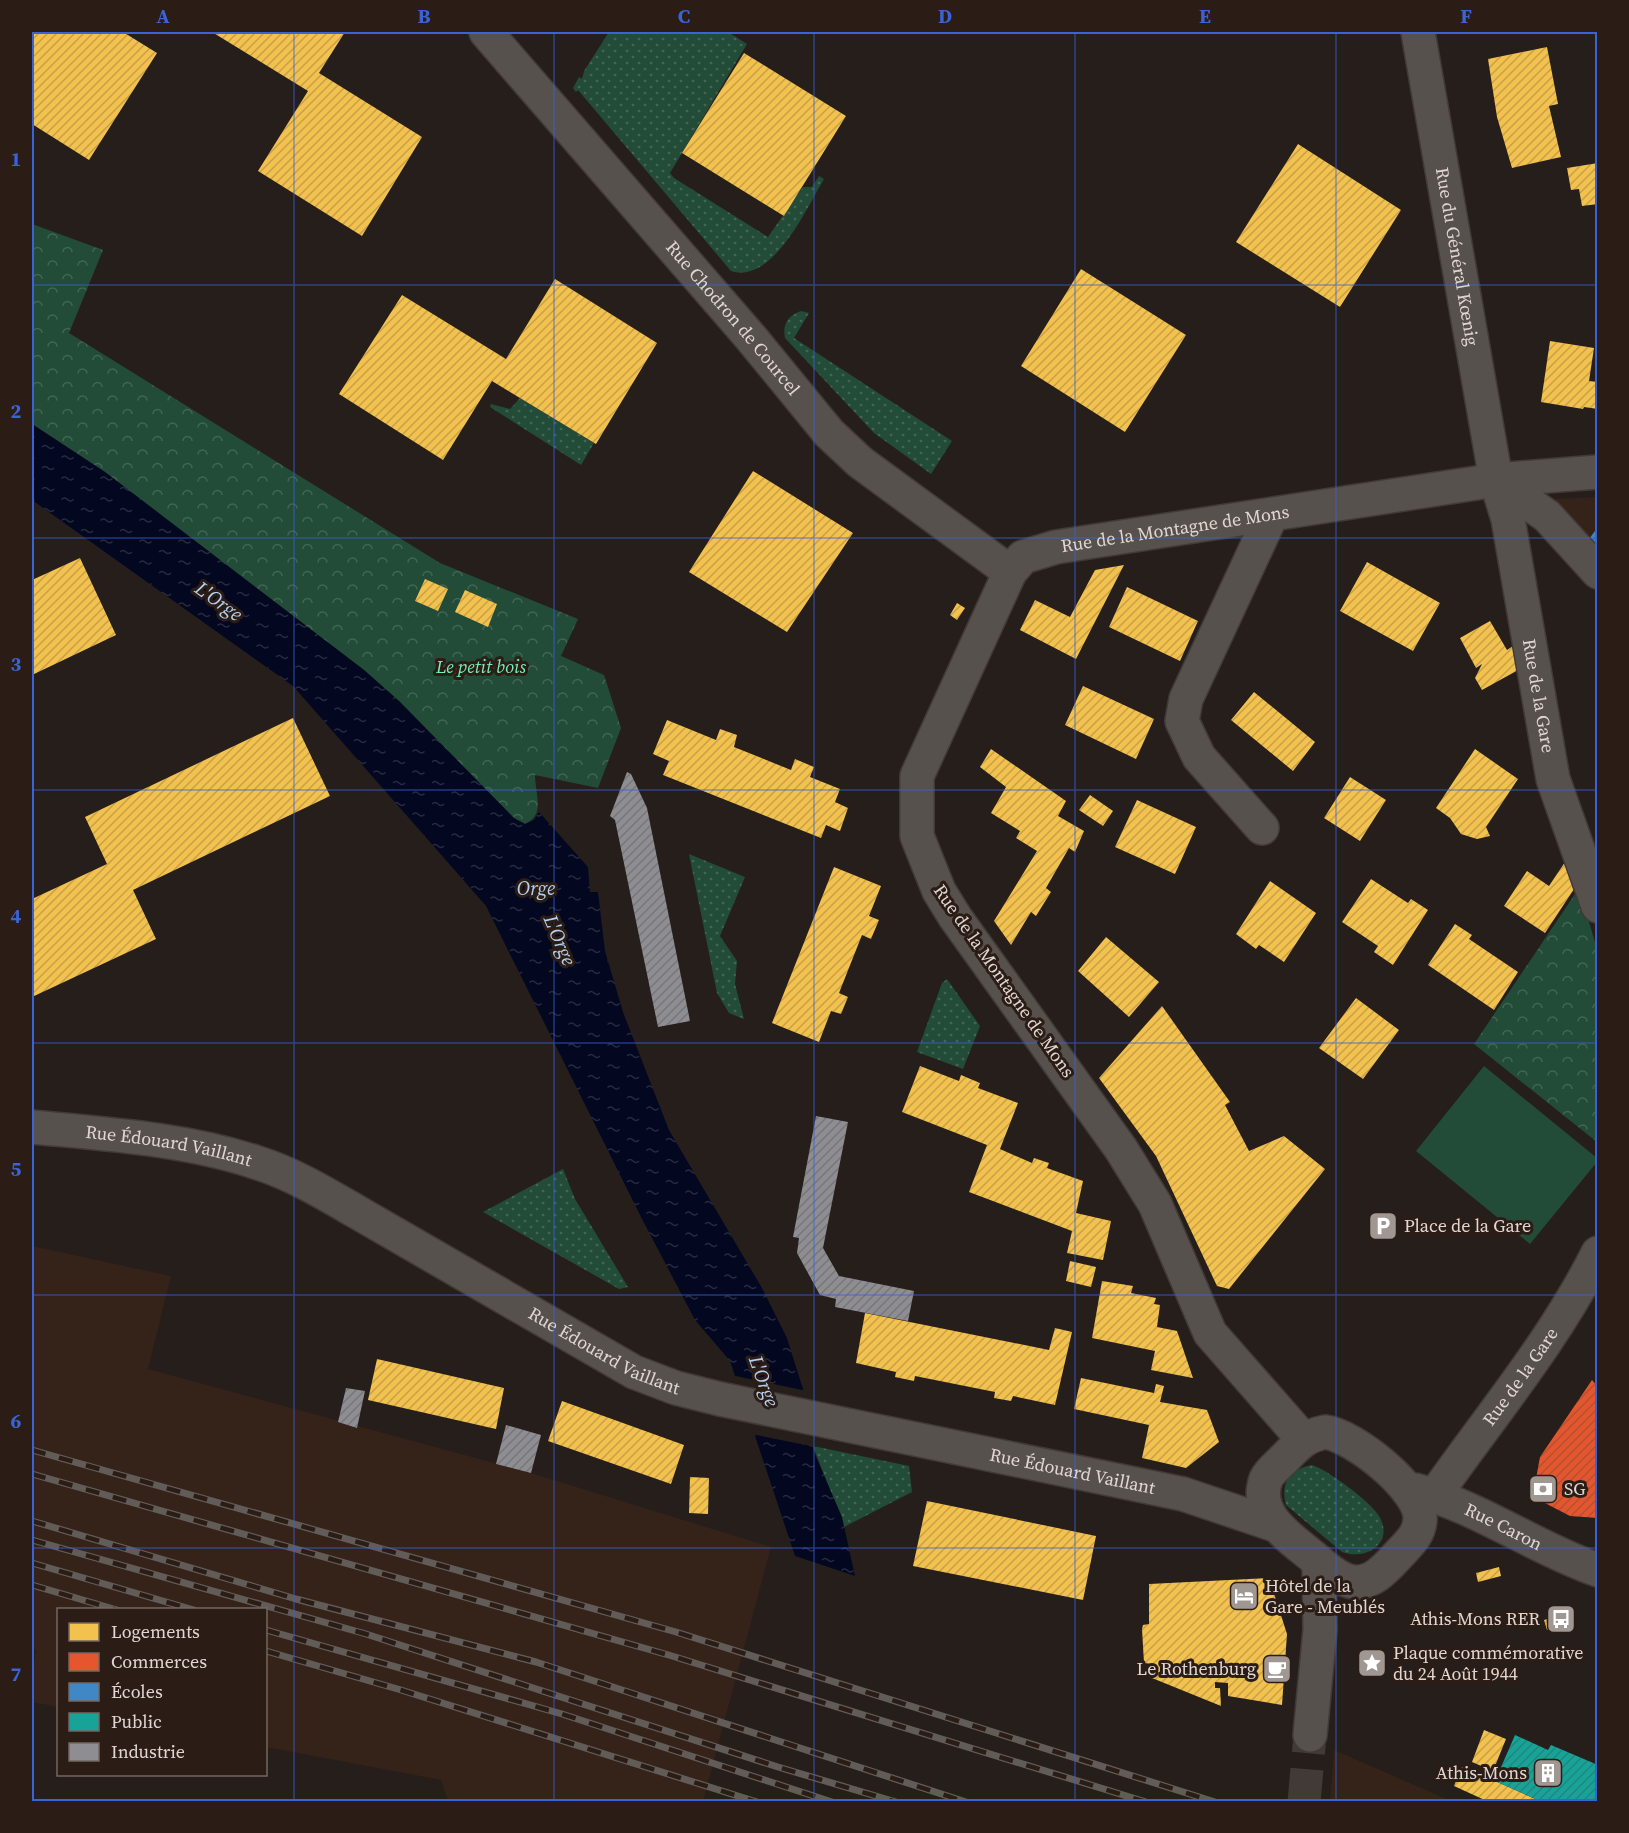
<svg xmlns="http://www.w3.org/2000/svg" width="1629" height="1833" viewBox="0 0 1629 1833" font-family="'Source Serif 4',serif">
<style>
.built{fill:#352219}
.grass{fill:url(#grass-dots)}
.forest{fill:url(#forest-crowns)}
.pitch{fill:#224c38}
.water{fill:url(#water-ripples)}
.pier{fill:#261e1b}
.homes{fill:url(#homes-hatch)}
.shops{fill:url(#shops-hatch)}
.schools{fill:url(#schools-hatch)}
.public{fill:url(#public-hatch)}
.industry{fill:url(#industry-hatch)}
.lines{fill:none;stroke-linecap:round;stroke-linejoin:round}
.secondary-tunnel{stroke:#423a36;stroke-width:33;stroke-dasharray:33 16;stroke-linecap:butt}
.street-casing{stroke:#413a38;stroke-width:36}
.secondary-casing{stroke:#413a38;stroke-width:36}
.street{stroke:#57514e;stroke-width:33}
.secondary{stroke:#57514e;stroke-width:33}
.rail-casing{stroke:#625c59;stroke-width:7}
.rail{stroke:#2b1d16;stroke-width:4.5;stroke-dasharray:14;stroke-linecap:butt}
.grid{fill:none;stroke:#3a63d7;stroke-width:1.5;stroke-opacity:0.55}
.labels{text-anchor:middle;stroke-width:6;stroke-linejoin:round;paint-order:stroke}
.street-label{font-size:18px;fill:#e1d7d2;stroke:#2b1d16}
.park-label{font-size:18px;font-style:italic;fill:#76f1ba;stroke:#2b1d16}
.poi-label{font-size:18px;fill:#e1d7d2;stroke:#2b1d16;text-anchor:start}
.water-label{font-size:20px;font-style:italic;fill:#b4cff0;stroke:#2b1d16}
.neatline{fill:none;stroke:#3a63d7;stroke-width:2}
.grid-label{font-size:20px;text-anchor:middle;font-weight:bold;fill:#3a63d7}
</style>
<defs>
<pattern id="grass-dots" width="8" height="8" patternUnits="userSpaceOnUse" patternTransform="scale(1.5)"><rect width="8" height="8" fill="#224c38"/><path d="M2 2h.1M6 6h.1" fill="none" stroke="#426554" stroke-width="1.8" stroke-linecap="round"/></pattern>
<pattern id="forest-crowns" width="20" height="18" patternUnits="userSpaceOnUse" patternTransform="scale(1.5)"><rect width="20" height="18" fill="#224c38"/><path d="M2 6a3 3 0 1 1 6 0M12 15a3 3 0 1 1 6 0" fill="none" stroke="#426554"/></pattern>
<pattern id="water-ripples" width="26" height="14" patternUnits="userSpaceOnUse" patternTransform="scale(1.5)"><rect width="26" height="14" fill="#030820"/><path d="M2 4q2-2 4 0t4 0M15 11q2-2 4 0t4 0" fill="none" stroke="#272b40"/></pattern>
<pattern id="homes-hatch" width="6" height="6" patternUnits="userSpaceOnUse" patternTransform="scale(1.5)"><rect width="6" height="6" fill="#f2c14e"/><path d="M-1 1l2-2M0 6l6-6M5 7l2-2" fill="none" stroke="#c6a14a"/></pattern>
<pattern id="shops-hatch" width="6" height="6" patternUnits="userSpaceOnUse" patternTransform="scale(1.5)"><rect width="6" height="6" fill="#e4572e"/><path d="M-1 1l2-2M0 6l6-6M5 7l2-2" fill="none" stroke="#b45033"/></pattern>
<pattern id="schools-hatch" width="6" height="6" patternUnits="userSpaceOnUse" patternTransform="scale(1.5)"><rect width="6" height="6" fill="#3f88c5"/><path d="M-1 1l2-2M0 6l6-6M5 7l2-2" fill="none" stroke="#416f96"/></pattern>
<pattern id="public-hatch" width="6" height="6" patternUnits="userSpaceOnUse" patternTransform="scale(1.5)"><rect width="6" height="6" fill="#17a398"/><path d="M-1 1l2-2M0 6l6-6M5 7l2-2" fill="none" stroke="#24857d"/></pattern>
<pattern id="industry-hatch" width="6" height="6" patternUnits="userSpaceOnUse" patternTransform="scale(1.5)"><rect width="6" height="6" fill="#8d8d92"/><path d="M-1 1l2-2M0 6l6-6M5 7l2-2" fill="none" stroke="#777679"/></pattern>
</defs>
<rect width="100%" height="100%" fill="#261e1b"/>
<!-- built -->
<path class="built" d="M 1597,497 L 1597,561 L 1551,499 Z
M 32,1246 L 171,1276 L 148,1369 L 531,1473 L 771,1547 L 703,1801 L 448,1801 L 441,1780 L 266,1747 L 266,1610 L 58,1610 L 58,1707 L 32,1702 L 32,1677 L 36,1650 L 32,1649 Z
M 1334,1750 L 1449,1800 L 1452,1801 L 1330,1801 Z"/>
<!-- grass -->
<path class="grass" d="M 609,32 L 728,32 L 747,44 L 670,173 L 674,178 L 768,237 L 803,187 L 812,187 L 819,176 L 824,179 C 806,209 773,284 731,271 L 578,90 L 576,92 L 573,88 L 579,77 L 582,79 L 584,71 Z
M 801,311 L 809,313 L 794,338 L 952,441 L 931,474 L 874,433 L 785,338 C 782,324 789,315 801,311 Z
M 520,398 L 594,443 L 581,465 L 490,407 L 491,404 L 510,409 Z
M 689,854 L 745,877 L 720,936 L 737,961 L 735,984 L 744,1019 L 729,1013 L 717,993 Z
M 947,979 L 980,1026 L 963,1069 L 917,1052 L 942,983 Z
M 563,1169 L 575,1199 L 628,1287 L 619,1289 L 483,1212 Z
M 813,1446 L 909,1466 L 912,1492 L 844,1527 Z
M 1312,1465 C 1328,1470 1371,1502 1379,1516 C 1395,1543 1366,1561 1342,1552 L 1286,1505 C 1280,1483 1290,1469 1312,1465 Z"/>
<!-- forest -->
<path class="forest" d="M 32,224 L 103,250 L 69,333 L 440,563 L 578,619 L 561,656 L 604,675 L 621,728 L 598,788 L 535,775 C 535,794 546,815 525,824 L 514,818 L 399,701 L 364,670 L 105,472 L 32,424 Z
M 1579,888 L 1597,949 L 1597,1142 L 1474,1044 Z"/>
<!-- pitch -->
<path class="pitch" d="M 1484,1066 L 1597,1158 L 1597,1162 L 1530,1244 L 1416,1151 Z"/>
<!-- water -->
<path class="water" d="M 32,424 L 105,472 L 364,670 L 399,701 L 514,818 L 525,824 L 534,820 L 539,812 L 588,867 L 590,892 L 598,892 L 605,951 L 623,1012 L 669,1130 L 762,1288 L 787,1338 L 803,1389 L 814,1452 L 842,1517 L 855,1576 L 795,1556 L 730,1361 L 695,1320 L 642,1219 L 486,906 L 293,686 L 32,500 Z"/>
<!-- pier -->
<path class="pier" d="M 731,1375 L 807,1391 L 816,1447 L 751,1434 Z"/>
<!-- homes -->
<path class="homes" d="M 32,32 L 123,32 L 157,53 L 89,160 L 32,124 Z
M 212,32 L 345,32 L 319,73 L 422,137 L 362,236 L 258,171 L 308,91 Z
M 1547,47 L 1558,104 L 1549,106 L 1561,157 L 1512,168 L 1497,117 L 1488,59 Z
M 744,53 L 846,116 L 784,216 L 682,153 Z
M 1298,144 L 1401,210 L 1340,307 L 1236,242 Z
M 1598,163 L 1598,204 L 1582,206 L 1579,189 L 1571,190 L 1567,168 Z
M 1081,269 L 1186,335 L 1125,432 L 1021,366 Z
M 555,279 L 657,343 L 596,444 L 492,381 L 443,460 L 339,394 L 402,295 L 506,359 Z
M 1550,341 L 1594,348 L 1589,381 L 1598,382 L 1598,409 L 1584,407 L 1583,409 L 1541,402 Z
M 753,471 L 853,533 L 787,632 L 689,572 Z
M 80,558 L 116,635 L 32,675 L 32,580 Z
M 1367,562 L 1440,603 L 1413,651 L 1340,611 Z
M 1124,565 L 1076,659 L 1020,630 L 1035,600 L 1070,617 L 1095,570 Z
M 425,579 L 448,589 L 438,611 L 415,601 Z
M 1127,587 L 1198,621 L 1180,661 L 1109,627 Z
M 465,590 L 497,604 L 488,627 L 455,612 Z
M 957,603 L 965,608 L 957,620 L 950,615 Z
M 1490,621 L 1507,650 L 1516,644 L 1520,669 L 1482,690 L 1475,678 L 1482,664 L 1476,668 L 1460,638 Z
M 1083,686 L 1154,719 L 1136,759 L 1065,725 Z
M 1254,692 L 1315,742 L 1293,771 L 1231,720 Z
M 293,718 L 330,796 L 133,890 L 156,939 L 32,997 L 32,899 L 107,864 L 85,817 Z
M 667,720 L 716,740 L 720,729 L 737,735 L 734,747 L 791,770 L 795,759 L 814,767 L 810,777 L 840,789 L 835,802 L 848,808 L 840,831 L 826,825 L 821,838 L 663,775 L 669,761 L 653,754 Z
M 991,749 L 1066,801 L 1058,816 L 1084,831 L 1075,852 L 1069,848 L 1046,888 L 1051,892 L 1036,916 L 1031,912 L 1011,945 L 994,921 L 1037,851 L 1016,838 L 1020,831 L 991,813 L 1006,787 L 980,767 Z
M 1475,749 L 1518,779 L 1486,827 L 1490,836 L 1477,839 L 1461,834 L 1450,818 L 1436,808 Z
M 1350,777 L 1386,800 L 1360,841 L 1324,818 Z
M 1090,795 L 1113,811 L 1103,826 L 1079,810 Z
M 1137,800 L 1196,827 L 1175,874 L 1115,847 Z
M 1569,856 L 1578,883 L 1545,933 L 1504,906 L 1527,871 L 1549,886 Z
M 834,867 L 881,886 L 869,916 L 879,920 L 871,939 L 862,935 L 839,993 L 848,997 L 841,1014 L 831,1011 L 819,1042 L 772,1023 Z
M 1371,879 L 1408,903 L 1411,899 L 1428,910 L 1393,965 L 1374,952 L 1378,946 L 1342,922 Z
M 1270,881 L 1316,913 L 1284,962 L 1259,945 L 1256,949 L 1236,934 Z
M 1455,924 L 1472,935 L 1469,939 L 1518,972 L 1494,1010 L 1428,965 Z
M 1106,937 L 1159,982 L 1129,1017 L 1078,971 Z
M 1356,998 L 1399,1030 L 1363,1079 L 1319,1048 Z
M 1162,1006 L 1230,1102 L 1225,1105 L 1249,1151 L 1284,1136 L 1325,1169 L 1229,1289 L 1217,1286 L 1156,1156 L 1099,1078 Z
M 920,1066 L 959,1081 L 961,1075 L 980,1083 L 978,1088 L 1018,1103 L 1000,1149 L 1032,1163 L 1034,1158 L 1049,1163 L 1047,1168 L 1083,1181 L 1076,1213 L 1111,1221 L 1103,1260 L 1067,1253 L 1072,1231 L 969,1192 L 987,1145 L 902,1112 Z
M 1070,1261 L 1096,1267 L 1091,1287 L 1066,1281 Z
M 1102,1281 L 1133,1286 L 1131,1293 L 1156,1298 L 1154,1304 L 1160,1305 L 1157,1327 L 1177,1331 L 1193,1378 L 1151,1370 L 1155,1351 L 1092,1338 Z
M 865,1313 L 1049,1350 L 1055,1328 L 1072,1332 L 1055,1405 L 1013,1396 L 1011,1401 L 994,1398 L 995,1392 L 915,1376 L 914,1381 L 895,1377 L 896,1372 L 856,1363 Z
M 377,1359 L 504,1388 L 496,1429 L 368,1400 Z
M 1081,1378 L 1154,1393 L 1156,1384 L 1164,1386 L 1160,1402 L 1207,1410 L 1219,1442 L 1186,1468 L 1142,1458 L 1149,1425 L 1074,1409 Z
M 562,1401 L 684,1445 L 671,1484 L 548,1441 Z
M 690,1477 L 709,1478 L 708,1514 L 689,1513 Z
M 927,1501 L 1096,1536 L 1083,1600 L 913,1566 Z
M 1499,1567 L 1501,1576 L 1478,1582 L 1476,1573 Z
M 1269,1578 L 1287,1634 L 1282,1705 L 1228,1696 L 1228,1683 L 1215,1682 L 1215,1688 L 1220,1688 L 1221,1706 L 1152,1678 L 1153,1664 L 1144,1663 L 1142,1629 L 1143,1625 L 1149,1624 L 1149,1584 Z
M 1565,1614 L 1568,1623 L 1547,1630 L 1544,1620 Z
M 1484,1730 L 1506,1739 L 1493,1771 L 1472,1762 Z
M 1462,1767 L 1495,1781 L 1542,1802 L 1489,1802 L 1454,1786 Z"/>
<!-- shops -->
<path class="shops" d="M 1592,1380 L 1598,1387 L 1598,1518 L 1570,1516 L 1543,1502 L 1535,1484 L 1540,1457 Z"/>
<!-- schools -->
<path class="schools" d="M 1598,527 L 1598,563 L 1583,547 Z"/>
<!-- public -->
<path class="public" d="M 1515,1735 L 1548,1750 L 1551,1745 L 1598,1765 L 1598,1802 L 1542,1802 L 1495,1781 Z"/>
<!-- industry -->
<path class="industry" d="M 627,772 L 631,774 L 647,808 L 690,1021 L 658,1027 L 615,820 L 610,816 Z
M 816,1116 L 848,1122 L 823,1248 L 839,1276 L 914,1291 L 908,1321 L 835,1307 L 836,1299 L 820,1295 L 797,1253 L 799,1238 L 793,1237 Z
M 346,1388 L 365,1391 L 357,1428 L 338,1422 Z
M 506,1425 L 541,1435 L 531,1473 L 496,1464 Z"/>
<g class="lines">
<!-- secondary-tunnel -->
<path class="secondary-tunnel" d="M 1304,1802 L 1310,1735"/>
<!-- street casing -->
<g class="street-casing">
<g id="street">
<path id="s1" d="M 486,32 L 752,339 L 829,433 L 860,462 L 1010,572"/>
<path id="s2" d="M 1418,32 L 1496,480 L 1508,519 L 1553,779 L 1598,906"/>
<path d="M 1496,480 L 1547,516 L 1598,572"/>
<path d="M 1262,828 L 1199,757 L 1182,721 L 1186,699 L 1271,516"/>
<path id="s3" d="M 1303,1439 L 1210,1333 L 1155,1204 L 1121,1149 L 955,917 L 939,891 L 917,836 L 917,776 L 1010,572 L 1023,557 L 1056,547 L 1496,480 L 1598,472"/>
<path id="s4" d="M 1415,1490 C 1479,1507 1535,1548 1598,1570"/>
<path id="s5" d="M 1435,1495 C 1491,1415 1554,1341 1598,1253"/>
</g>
</g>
<!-- secondary casing -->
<g class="secondary-casing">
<g id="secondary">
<path id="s6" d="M 32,1127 C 106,1134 187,1139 258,1163 C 293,1174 326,1194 357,1212 L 634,1372 L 676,1388 L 720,1399 L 1183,1494 L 1275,1525"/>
<path d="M 1325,1432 C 1353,1435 1423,1490 1420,1520 C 1419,1534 1411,1541 1402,1551 C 1389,1564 1375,1584 1354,1582 C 1340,1581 1322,1565 1312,1556 C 1289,1537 1253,1514 1266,1479 C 1269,1472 1279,1464 1284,1459 C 1298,1444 1306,1436 1325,1432 Z"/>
<path d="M 1310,1735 L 1320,1630 L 1319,1562"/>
</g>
</g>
<!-- street -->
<use href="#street" class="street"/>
<!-- secondary -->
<use href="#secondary" class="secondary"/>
<!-- rail casing -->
<g class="rail-casing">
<path id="rail" d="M 32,1450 L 676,1632 L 1215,1802
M 32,1474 L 672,1656 L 1146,1802
M 32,1521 L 296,1599 L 536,1662 L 966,1802
M 32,1540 L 366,1634 L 778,1767 L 896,1802
M 32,1563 L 194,1610
M 32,1585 L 117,1610
M 266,1630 L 562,1714 L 832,1802
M 266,1651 L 401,1690 L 757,1802"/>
</g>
<!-- rail -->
<use href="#rail" class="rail"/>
</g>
<!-- grid -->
<path class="grid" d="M 294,32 L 294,1802M 554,32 L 554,1802M 814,32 L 814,1802M 1075,32 L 1075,1802M 1336,32 L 1336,1802M 32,285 L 1598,285M 32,538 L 1598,538M 32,790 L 1598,790M 32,1043 L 1598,1043M 32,1295 L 1598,1295M 32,1548 L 1598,1548"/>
<!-- icons -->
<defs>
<g id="parking-square" transform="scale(1.5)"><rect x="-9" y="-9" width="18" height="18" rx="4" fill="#a09692" stroke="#2b1d16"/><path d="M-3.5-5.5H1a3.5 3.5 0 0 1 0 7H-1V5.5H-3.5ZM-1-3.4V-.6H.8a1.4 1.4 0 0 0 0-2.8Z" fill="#fff"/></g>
<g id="bank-square" transform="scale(1.5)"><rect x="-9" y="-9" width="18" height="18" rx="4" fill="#a09692" stroke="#2b1d16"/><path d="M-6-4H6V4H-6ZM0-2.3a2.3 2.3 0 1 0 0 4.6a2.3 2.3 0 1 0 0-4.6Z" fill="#fff"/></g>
<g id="hotel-square" transform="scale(1.5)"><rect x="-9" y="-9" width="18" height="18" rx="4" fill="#a09692" stroke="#2b1d16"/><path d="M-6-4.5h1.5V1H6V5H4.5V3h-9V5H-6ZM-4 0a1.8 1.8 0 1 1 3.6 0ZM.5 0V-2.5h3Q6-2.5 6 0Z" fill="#fff"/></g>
<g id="bus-square" transform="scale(1.5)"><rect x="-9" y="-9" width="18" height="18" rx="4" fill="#a09692" stroke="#2b1d16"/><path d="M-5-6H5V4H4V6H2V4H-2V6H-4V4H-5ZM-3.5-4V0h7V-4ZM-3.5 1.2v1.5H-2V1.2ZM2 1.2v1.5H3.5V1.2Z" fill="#fff"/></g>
<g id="sight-square" transform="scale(1.5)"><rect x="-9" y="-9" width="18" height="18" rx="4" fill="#a09692" stroke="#2b1d16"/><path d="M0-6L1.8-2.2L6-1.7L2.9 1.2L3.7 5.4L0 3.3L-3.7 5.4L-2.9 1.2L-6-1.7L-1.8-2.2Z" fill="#fff"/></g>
<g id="cafe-square" transform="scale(1.5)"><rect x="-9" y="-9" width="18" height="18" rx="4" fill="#a09692" stroke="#2b1d16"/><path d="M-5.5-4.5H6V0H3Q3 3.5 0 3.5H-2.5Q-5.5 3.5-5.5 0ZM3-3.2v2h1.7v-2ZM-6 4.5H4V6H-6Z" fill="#fff"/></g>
<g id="building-square" transform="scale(1.5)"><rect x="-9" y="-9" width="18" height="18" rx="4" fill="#a09692" stroke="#2b1d16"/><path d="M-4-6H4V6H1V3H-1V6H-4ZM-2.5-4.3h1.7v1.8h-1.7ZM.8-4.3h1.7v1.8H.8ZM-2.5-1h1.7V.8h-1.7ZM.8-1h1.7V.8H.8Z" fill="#fff"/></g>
</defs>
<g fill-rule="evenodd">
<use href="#parking-square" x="1383" y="1226"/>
<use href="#bank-square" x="1543" y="1489"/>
<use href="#hotel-square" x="1244" y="1596"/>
<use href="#bus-square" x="1561" y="1619"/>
<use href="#sight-square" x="1372" y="1663"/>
<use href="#cafe-square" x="1277" y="1669"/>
<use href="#building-square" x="1548" y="1773"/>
</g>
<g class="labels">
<!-- street labels -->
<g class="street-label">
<text dy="6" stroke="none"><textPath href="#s2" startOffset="228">Rue du Général Kœnig</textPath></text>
<text dy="6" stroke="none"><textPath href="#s1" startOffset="378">Rue Chodron de Courcel</textPath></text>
<text dy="6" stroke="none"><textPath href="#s3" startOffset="1180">Rue de la Montagne de Mons</textPath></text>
<text dy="6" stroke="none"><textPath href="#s2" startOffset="675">Rue de la Gare</textPath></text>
<text transform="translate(1004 981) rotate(55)" y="6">Rue de la Montagne de Mons</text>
<text dy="6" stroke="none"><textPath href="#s6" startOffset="138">Rue Édouard Vaillant</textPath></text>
<text dy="6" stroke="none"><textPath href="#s6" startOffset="624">Rue Édouard Vaillant</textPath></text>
<text dy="6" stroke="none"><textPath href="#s5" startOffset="146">Rue de la Gare</textPath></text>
<text dy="6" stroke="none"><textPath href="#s6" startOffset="1110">Rue Édouard Vaillant</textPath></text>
<text dy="6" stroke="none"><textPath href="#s4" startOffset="96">Rue Caron</textPath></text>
</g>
<!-- park labels -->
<g class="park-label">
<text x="481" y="673">Le petit bois</text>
</g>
<!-- poi labels -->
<g class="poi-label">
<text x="1404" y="1232">Place de la Gare</text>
<text x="1564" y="1495">SG</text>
<text x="1265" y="1592">Hôtel de la<tspan x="1265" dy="21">Gare - Meublés</tspan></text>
<text x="1540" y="1625" text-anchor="end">Athis-Mons RER</text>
<text x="1393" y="1659">Plaque commémorative<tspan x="1393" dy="21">du 24 Août 1944</tspan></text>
<text x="1256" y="1675" text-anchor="end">Le Rothenburg</text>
<text x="1527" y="1779" text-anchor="end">Athis-Mons</text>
</g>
<!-- water labels -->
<g class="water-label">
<text transform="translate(219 601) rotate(36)" y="7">L'Orge</text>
<text x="536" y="895">Orge</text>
<text transform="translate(560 940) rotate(67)" y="7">L'Orge</text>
<text transform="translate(764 1381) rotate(70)" y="7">L'Orge</text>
</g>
</g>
<!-- border -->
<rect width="1629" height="1833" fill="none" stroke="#2b1d16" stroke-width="66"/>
<!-- legend -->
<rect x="57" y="1608" width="210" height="168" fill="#2b1d16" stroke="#746761" stroke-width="1.5"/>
<rect x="69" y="1623" width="30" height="18" fill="#f2c14e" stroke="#746761" stroke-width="1.5"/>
<text x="111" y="1638" font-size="18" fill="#e1d7d2">Logements</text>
<rect x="69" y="1653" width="30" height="18" fill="#e4572e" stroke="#746761" stroke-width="1.5"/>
<text x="111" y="1668" font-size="18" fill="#e1d7d2">Commerces</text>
<rect x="69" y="1683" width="30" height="18" fill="#3f88c5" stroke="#746761" stroke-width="1.5"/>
<text x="111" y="1698" font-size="18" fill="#e1d7d2">Écoles</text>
<rect x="69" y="1713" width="30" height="18" fill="#17a398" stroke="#746761" stroke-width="1.5"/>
<text x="111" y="1728" font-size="18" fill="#e1d7d2">Public</text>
<rect x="69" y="1743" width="30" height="18" fill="#8d8d92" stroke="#746761" stroke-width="1.5"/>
<text x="111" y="1758" font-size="18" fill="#e1d7d2">Industrie</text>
<rect x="33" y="33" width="1563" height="1767" class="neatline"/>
<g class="grid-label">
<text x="163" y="23">A</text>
<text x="424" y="23">B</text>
<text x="684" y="23">C</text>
<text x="945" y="23">D</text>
<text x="1205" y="23">E</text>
<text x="1466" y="23">F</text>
<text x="16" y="166">1</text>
<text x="16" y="418">2</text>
<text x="16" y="671">3</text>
<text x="16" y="923">4</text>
<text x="16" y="1176">5</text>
<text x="16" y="1428">6</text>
<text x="16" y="1681">7</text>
</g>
</svg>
